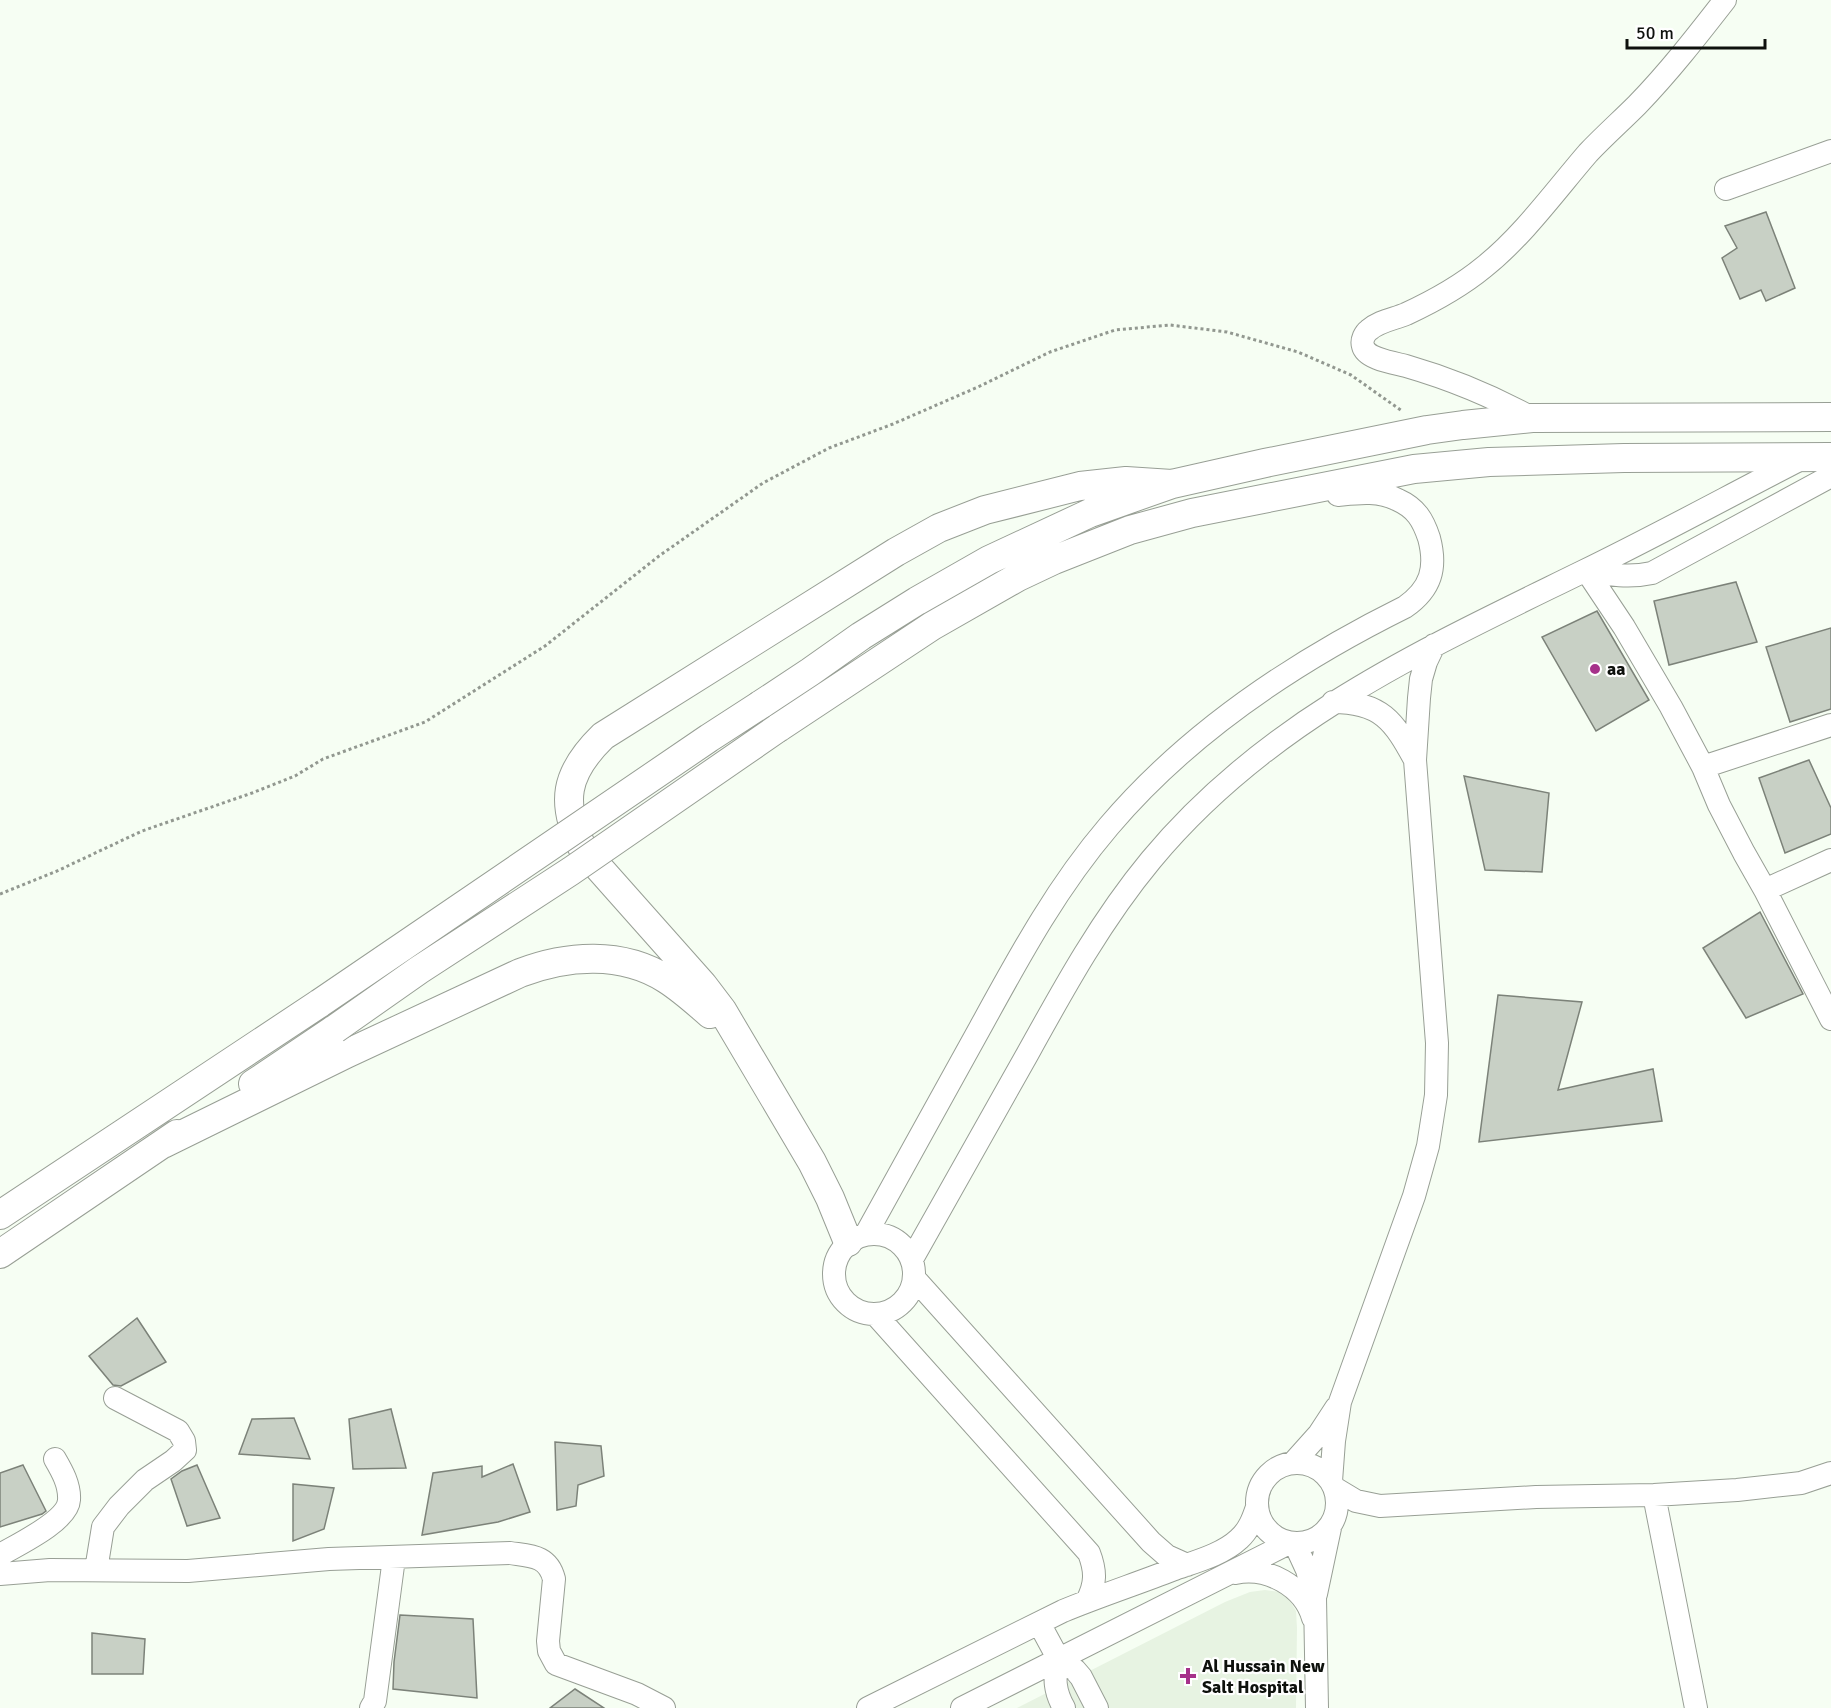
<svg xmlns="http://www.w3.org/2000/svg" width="1831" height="1708" viewBox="0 0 1831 1708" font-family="Signika,sans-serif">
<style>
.built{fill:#e7f3e2}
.building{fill:#c8d0c5;stroke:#7c8279;stroke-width:1.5}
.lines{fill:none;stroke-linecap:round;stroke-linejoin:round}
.minor-casing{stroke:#989f95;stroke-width:24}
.major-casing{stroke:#989f95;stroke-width:30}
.path{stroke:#929890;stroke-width:3;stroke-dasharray:3 3;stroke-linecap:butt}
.minor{stroke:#fff;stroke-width:22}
.major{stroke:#fff;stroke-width:28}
.major-bridge-casing{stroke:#989f95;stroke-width:30;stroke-linecap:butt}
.major-bridge{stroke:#fff;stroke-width:28}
.poi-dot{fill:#a6318a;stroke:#fff;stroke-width:2}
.labels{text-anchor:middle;stroke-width:4.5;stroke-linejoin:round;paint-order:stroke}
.poi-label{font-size:18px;font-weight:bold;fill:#0e110d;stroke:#fff;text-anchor:start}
</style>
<rect width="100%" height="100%" fill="#f6fef3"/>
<!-- built -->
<path class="built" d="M 1265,1590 L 1281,1592 L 1290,1601 L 1296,1611 L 1297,1628 L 1296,1708 L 1017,1708 L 1225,1602 L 1250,1592 Z"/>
<!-- building -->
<path class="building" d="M 1766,212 L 1795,288 L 1766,301 L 1761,290 L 1740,299 L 1722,258 L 1737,248 L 1725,226 Z
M 1736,582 L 1757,642 L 1669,665 L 1654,601 Z
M 1597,611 L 1649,700 L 1596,731 L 1542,637 Z
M 1831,628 L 1831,709 L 1790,722 L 1766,647 Z
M 1809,760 L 1831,808 L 1831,834 L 1785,853 L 1759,778 Z
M 1464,776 L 1549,793 L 1542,872 L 1485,870 Z
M 1760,912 L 1803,994 L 1746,1018 L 1703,948 Z
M 1498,995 L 1582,1002 L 1558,1090 L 1653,1069 L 1662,1121 L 1479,1142 Z
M 137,1318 L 166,1362 L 121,1386 L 113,1385 L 89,1356 Z
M 391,1409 L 406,1468 L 353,1469 L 349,1419 Z
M 294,1418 L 310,1459 L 239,1454 L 252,1419 Z
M 555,1442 L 601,1446 L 604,1476 L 578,1485 L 576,1506 L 557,1510 Z
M 513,1464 L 530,1512 L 498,1522 L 422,1535 L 433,1473 L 482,1466 L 482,1477 Z
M 23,1465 L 46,1511 L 42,1514 L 0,1527 L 0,1473 Z
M 197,1465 L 220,1518 L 187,1526 L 171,1479 L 182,1471 Z
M 293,1484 L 334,1488 L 324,1529 L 293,1541 Z
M 400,1615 L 473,1619 L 477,1698 L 393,1689 L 394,1662 Z
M 92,1633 L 145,1639 L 143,1674 L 92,1674 Z
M 575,1689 L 604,1708 L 550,1708 Z"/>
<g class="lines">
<!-- minor casing -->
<g class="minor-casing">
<path id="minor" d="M 1726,189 L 1831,151
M 1532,418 C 1492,396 1451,379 1406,366 C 1395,363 1366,359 1363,346 C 1361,340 1365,333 1369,330 C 1379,321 1394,319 1406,314 C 1434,301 1461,286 1484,267 C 1523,236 1556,190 1588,153 C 1604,136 1621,121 1637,105 C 1669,72 1697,36 1725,0
M 1586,570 L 1624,627 L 1671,707 L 1703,767 L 1719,805 L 1744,853 L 1765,890 L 1831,1019
M 1586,570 C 1610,575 1629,578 1652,573 L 1831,476
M 1333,702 C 1381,702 1394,721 1415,760
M 1703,767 L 1831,725
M 1765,890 L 1831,860
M834 1274a40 40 0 1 1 80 0a40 40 0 1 1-80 0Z
M 866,1234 C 904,1165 942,1097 980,1028 C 1019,957 1056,888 1109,826 C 1188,733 1296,661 1405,607 C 1431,589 1437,568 1429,538 C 1423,520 1416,508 1398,500 C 1378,490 1358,493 1338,495
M 912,1259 C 951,1191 989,1122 1028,1053 C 1065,986 1102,919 1151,860 C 1267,720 1423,650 1582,572 C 1656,536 1729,496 1803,458
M 915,1279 L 1151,1542 L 1167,1556 L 1187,1565
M 876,1315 L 1089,1553 C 1096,1571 1096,1584 1087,1601
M1257 1503a40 40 0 1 1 80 0a40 40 0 1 1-80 0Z
M 1293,1463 L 1319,1434 L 1336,1408
M 1331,1481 L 1334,1441 L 1340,1402 L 1414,1196 L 1428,1146 L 1436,1095 L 1437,1043 L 1415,760 L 1419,698 L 1421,679 L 1426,662 L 1434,645
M 1336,1489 L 1356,1501 L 1380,1506 L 1536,1497 L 1654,1495 L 1737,1490 L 1801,1483 L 1831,1473
M 1654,1495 L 1696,1708
M 1295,1544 L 1307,1570 L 1315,1598 L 1317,1708
M 0,1555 C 17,1545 68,1521 69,1500 C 70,1485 62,1471 55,1459
M 96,1570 L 103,1527 L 119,1506 L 145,1480 L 173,1461 L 185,1450 L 184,1441 L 178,1431 L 115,1398
M 1235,1573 C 1267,1566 1304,1586 1313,1618
M 0,1574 L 50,1570 L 188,1571 L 329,1559 L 510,1553 C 530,1556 548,1555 554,1579 L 548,1641 L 549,1651 L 556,1664 L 637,1694 L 664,1708
M 1316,1594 L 1330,1528
M 1039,1623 L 1059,1660 L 1075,1670 L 1081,1677 L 1097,1708
M 1059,1660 C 1053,1678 1055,1692 1064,1708
M 371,1708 L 375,1701 L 394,1558
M 868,1708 L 1063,1611 C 1099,1596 1136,1584 1172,1570 C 1194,1562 1222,1555 1239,1539 C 1249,1530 1253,1519 1257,1507
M 962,1708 L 1289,1543"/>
</g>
<!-- major casing -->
<g class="major-casing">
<path id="major" d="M 760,705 L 810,672 L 861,636 L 917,601 L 989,560 L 1090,513 L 1172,484 L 1265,463 L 1427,430 L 1463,425 L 1532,418 L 1831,417
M 778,728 L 932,626 L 1018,577 L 1054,560 L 1130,530 L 1192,513 L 1414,469 L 1489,462 L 1624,458 L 1831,457
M 253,1084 L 335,1029
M 163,1144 L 346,1054 L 520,973 C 567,955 622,951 666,979 C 682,989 696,1002 710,1014
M 0,1215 L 320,1003
M 848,1242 L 830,1198 L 812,1162 L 722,1010 L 703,985 L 584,851 C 559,803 565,773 603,736 L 896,552 L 939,528 L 985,510 L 1080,486 L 1126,481 L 1172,484
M 0,1254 L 177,1134"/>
</g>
<!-- path -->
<path class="path" d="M 0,894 L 57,871 L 142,831 L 252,793 L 295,776 L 323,759 L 425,722 L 545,646 L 659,556 L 763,483 L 829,448 L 893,424 L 978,387 L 1050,352 L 1115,330 L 1170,325 L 1227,332 L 1298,352 L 1351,375 L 1402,411"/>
<!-- minor -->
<use href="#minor" class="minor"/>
<!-- major -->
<use href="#major" class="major"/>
<!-- major-bridge casing -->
<g class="major-bridge-casing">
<path id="major-bridge" d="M 320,1003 L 709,738 L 760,705
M 335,1029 L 419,970 L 571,871 L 778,728"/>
</g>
<!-- major-bridge -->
<use href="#major-bridge" class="major-bridge"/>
</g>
<!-- markers -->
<g class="poi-dot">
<circle cx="1595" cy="669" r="6"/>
<path d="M1185 1667h6v6h6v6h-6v6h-6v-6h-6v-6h6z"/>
</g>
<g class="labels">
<!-- poi labels -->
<g class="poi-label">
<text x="1607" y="675">aa</text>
<text x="1202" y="1672">Al Hussain New<tspan x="1202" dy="21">Salt Hospital</tspan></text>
</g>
</g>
<!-- scale -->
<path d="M1627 39v9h138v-9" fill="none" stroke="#0e110d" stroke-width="3"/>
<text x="1636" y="39" font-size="18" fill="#0e110d" stroke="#ffffff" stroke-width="4.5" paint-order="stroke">50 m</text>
</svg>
